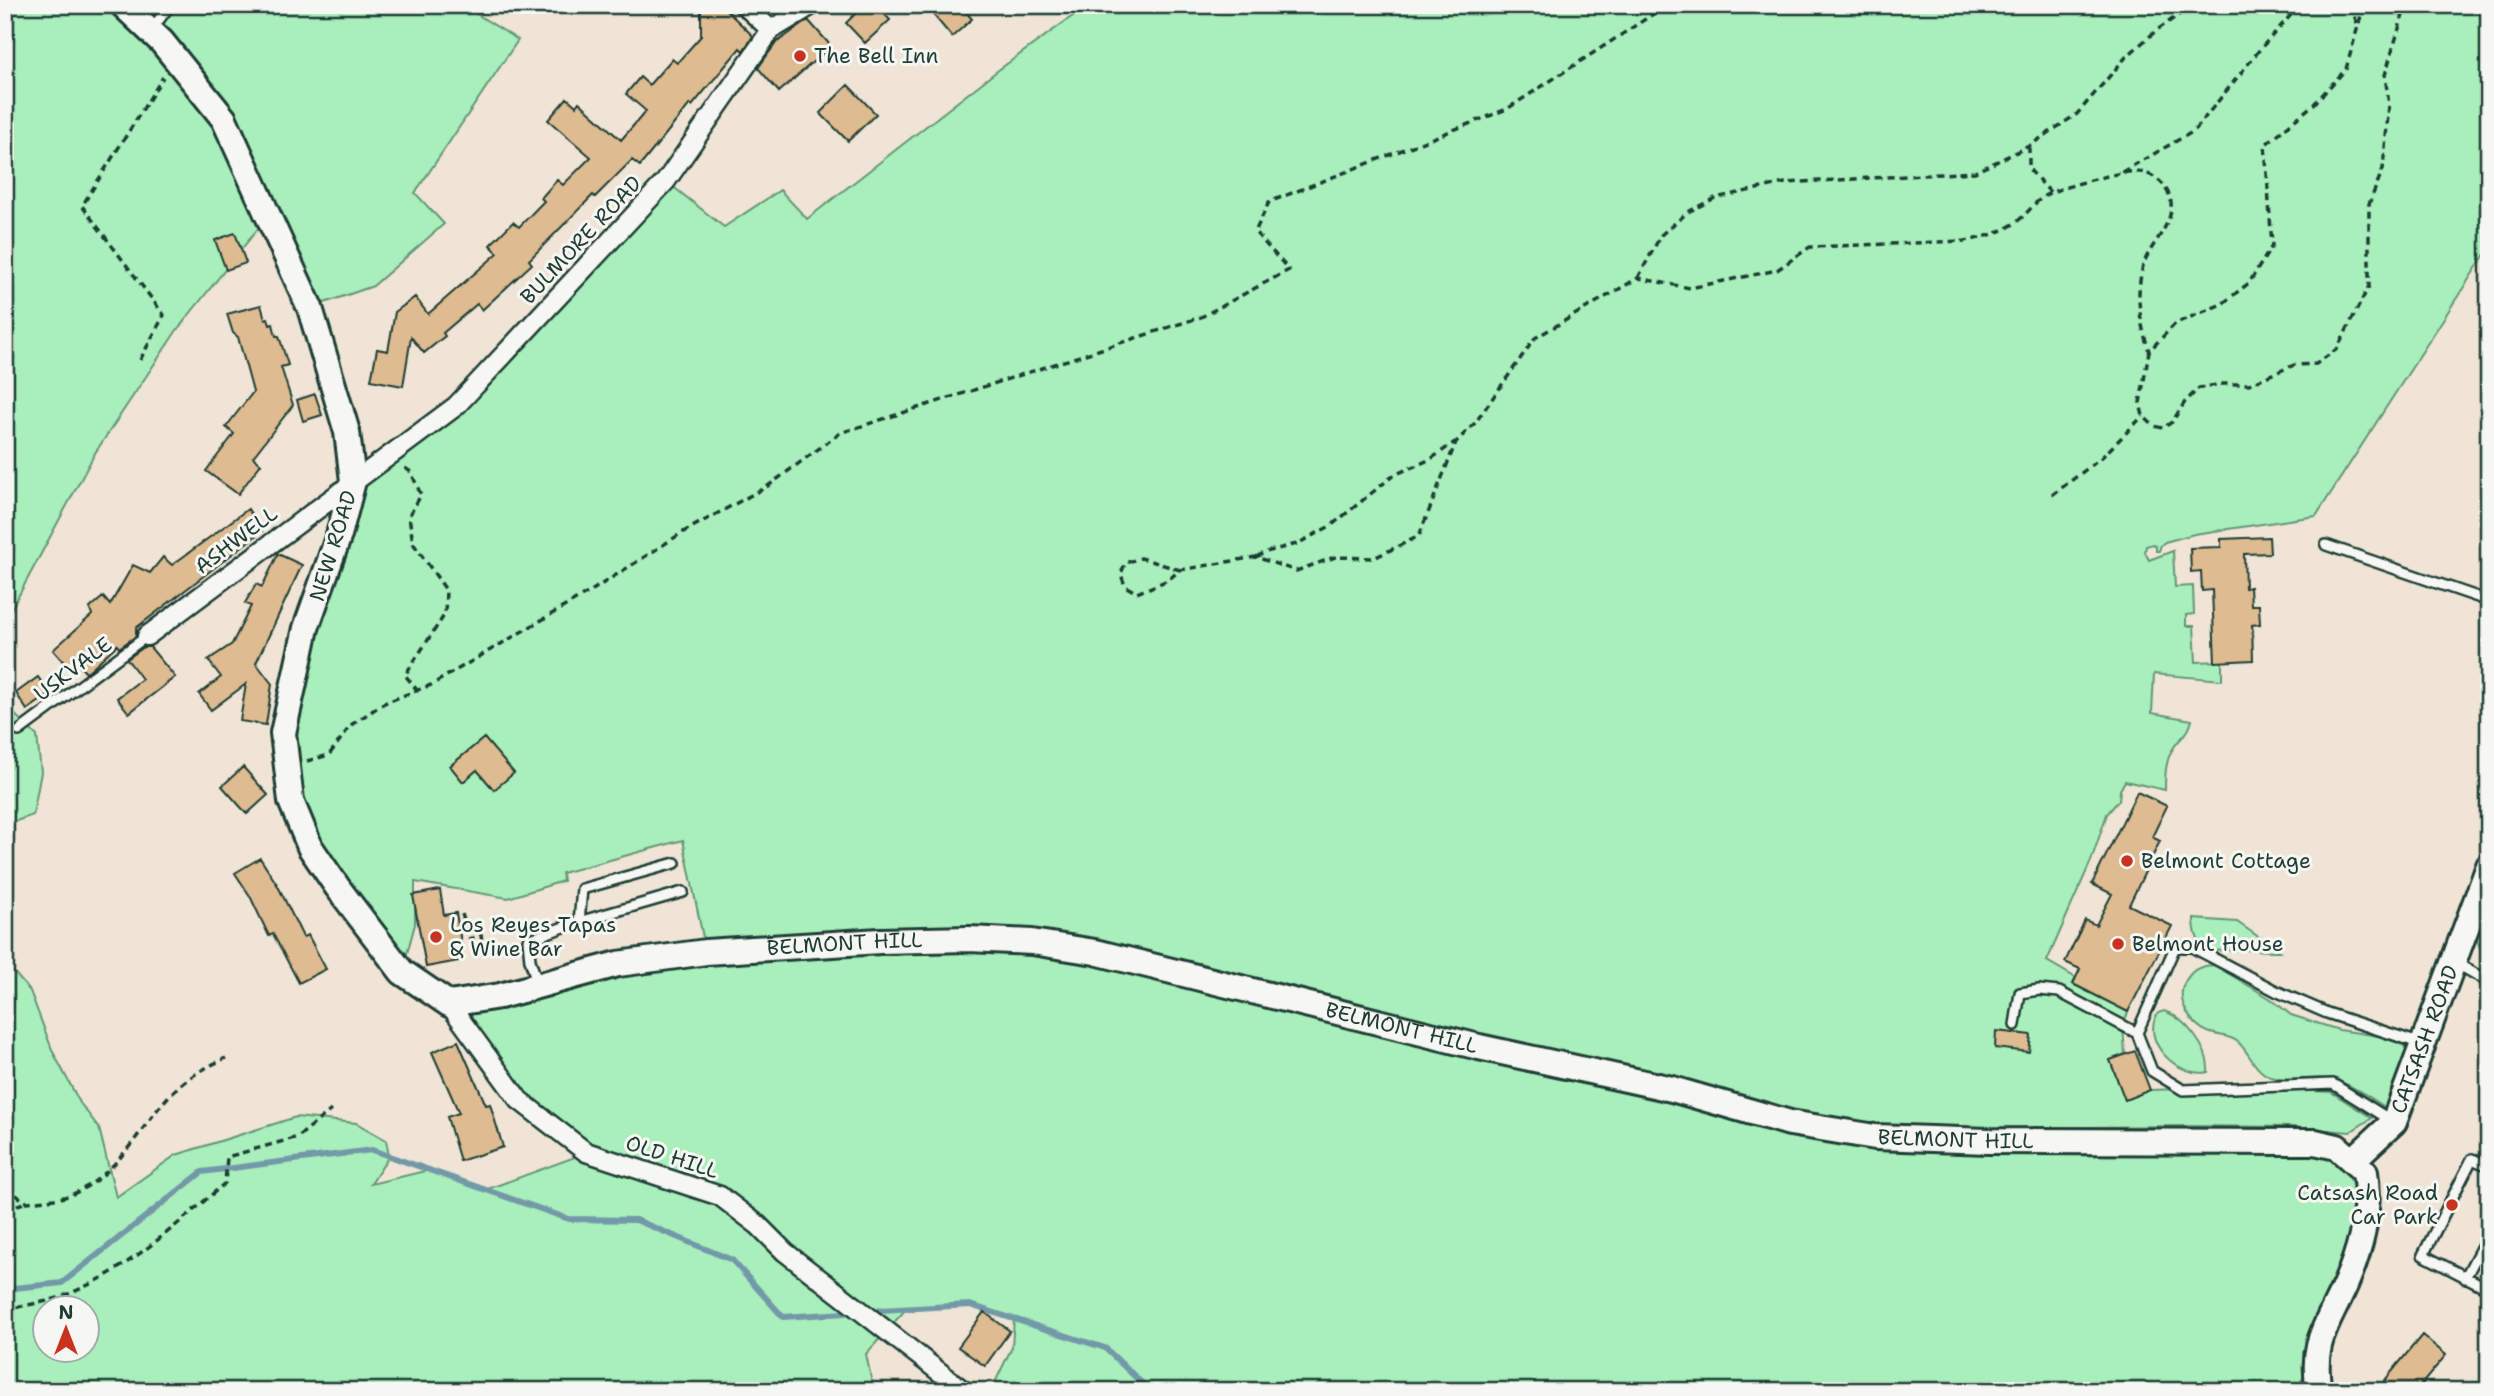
<svg xmlns="http://www.w3.org/2000/svg" width="2494" height="1396" viewBox="0 0 2494 1396" font-family="'Shantell Sans',sans-serif">
<style>
.green{fill:#a8efbc;stroke:#649678;stroke-width:2;fill-rule:evenodd}
.lines{fill:none;stroke-linecap:round;stroke-linejoin:round}
.stream{stroke:#7399a9;stroke-width:6}
.building{fill:#debb90;stroke:#1f3d34;stroke-width:2}
.lane-casing{stroke:#1f3d34;stroke-width:14}
.street-casing{stroke:#1f3d34;stroke-width:23}
.secondary-casing{stroke:#1f3d34;stroke-width:30}
.path{stroke:#1f3d34;stroke-width:3.5;stroke-dasharray:7 5;stroke-linecap:butt}
.lane{stroke:#f6f6f2;stroke-width:9}
.street{stroke:#f6f6f2;stroke-width:18}
.secondary{stroke:#f6f6f2;stroke-width:24}
.poi-dot{fill:#c8321e;stroke:#f6f6f2;stroke-width:2.5}
.labels{text-anchor:middle;stroke-width:6;stroke-linejoin:round;paint-order:stroke}
.poi-label{font-size:21px;fill:#1f3d34;stroke:#f6f6f2;text-anchor:start}
.street-label{font-size:21px;fill:#1f3d34;stroke:#f6f6f2}
</style>
<rect width="100%" height="100%" fill="#efe4d5"/>
<filter id="ink" filterUnits="userSpaceOnUse"><feTurbulence type="fractalNoise" baseFrequency=".0143" numOctaves="2"/><feDisplacementMap in="SourceGraphic" scale="14" xChannelSelector="R" yChannelSelector="G"/><feConvolveMatrix kernelMatrix="1 2 1 2 8 2 1 2 1" color-interpolation-filters="sRGB"/></filter>
<g filter="url(#ink)">
<!-- green -->
<path class="green" d="M 5,5 L 462,5 L 518,40 L 415,193 L 444,224 L 373,286 L 310,308 L 268,216 L 177,330 L 95,453 L 5,621 Z
M 1088,5 L 2489,5 L 2489,248 L 2316,516 L 2194,534 L 2165,542 L 2161,545 L 2159,551 L 2156,551 L 2156,546 L 2153,544 L 2146,546 L 2145,552 L 2149,560 L 2173,551 L 2175,587 L 2193,586 L 2194,614 L 2186,615 L 2186,626 L 2194,626 L 2196,662 L 2222,661 L 2222,680 L 2154,674 L 2152,713 L 2192,720 C 2188,736 2182,735 2174,747 C 2165,760 2165,776 2165,790 L 2125,781 L 2120,790 L 2119,800 L 2107,814 L 2091,861 L 2047,961 L 2076,978 L 2074,985 L 2128,1012 L 2123,1026 L 2125,1054 L 2110,1060 L 2125,1100 L 2150,1090 L 2243,1087 L 2331,1092 L 2372,1118 L 2350,1132 L 2292,1127 L 2185,1126 L 1988,1128 L 1878,1125 L 1682,1091 L 1790,1123 L 2308,1152 C 2314,1154 2323,1155 2329,1158 C 2386,1187 2334,1274 2319,1314 C 2312,1331 2315,1351 2309,1367 C 2306,1375 2299,1383 2295,1391 L 991,1391 L 1012,1347 L 1014,1319 L 970,1305 L 906,1309 L 866,1354 L 872,1383 L 878,1391 L 5,1391 L 5,962 L 30,991 L 53,1052 L 80,1103 L 99,1128 L 116,1197 L 176,1155 L 296,1117 L 356,1123 L 386,1140 L 389,1156 L 371,1184 L 429,1170 L 485,1190 L 586,1153 L 519,1100 L 449,1004 L 706,952 L 683,840 L 562,873 L 563,881 L 508,898 L 415,882 L 415,924 L 402,972 L 310,847 L 283,733 L 353,481 L 456,406 L 666,181 L 724,227 L 780,190 L 807,219 L 997,71 ZM 46,1308 L 88,1308 L 88,1350 L 46,1350 Z
M 6,706 L 37,736 L 41,772 L 33,815 L 5,825 Z
M 2489,883 L 2489,957 C 2464,939 2482,907 2489,883 Z
M 2194,919 L 2237,922 L 2279,951 C 2267,951 2256,950 2245,950 C 2217,950 2195,958 2194,919 Z
M 2214,965 L 2271,999 L 2291,1015 L 2339,1030 L 2379,1036 L 2404,1045 L 2409,1052 L 2388,1109 C 2372,1099 2354,1086 2336,1080 C 2317,1074 2291,1084 2271,1077 C 2255,1072 2250,1053 2238,1042 C 2231,1035 2217,1036 2208,1032 C 2191,1025 2176,1001 2184,984 C 2191,970 2198,966 2214,965 Z
M 2164,1011 C 2185,1018 2210,1049 2208,1072 C 2179,1079 2139,1041 2158,1013 Z"/>
<g class="lines">
<!-- stream -->
<path class="stream" d="M 5,1289 L 62,1283 L 202,1172 L 372,1150 L 569,1219 L 636,1220 L 732,1260 L 783,1317 L 845,1313
M 880,1310 L 970,1305 L 1105,1348 L 1150,1391"/>
</g>
<!-- building -->
<path class="building" d="M 701,5 L 721,5 L 753,36 L 743,51 L 740,48 L 692,106 L 690,104 L 640,166 L 632,160 L 595,197 L 593,195 L 529,260 L 532,264 L 482,310 L 477,304 L 443,333 L 445,336 L 424,353 L 411,337 L 403,386 L 371,380 L 377,349 L 388,351 L 395,312 L 415,297 L 428,314 L 498,253 L 490,245 L 513,222 L 519,227 L 544,201 L 541,198 L 557,180 L 563,185 L 591,157 L 548,120 L 567,98 L 576,106 L 579,102 L 621,140 L 646,111 L 626,94 L 640,77 L 649,85 L 672,59 L 677,63 L 701,36 Z
M 864,5 L 876,5 L 890,20 L 865,43 L 846,23 Z
M 925,5 L 960,5 L 972,19 L 952,37 Z
M 808,20 L 831,46 L 779,92 L 758,68 L 776,43 Z
M 848,85 L 876,114 L 848,141 L 820,113 Z
M 235,233 L 246,263 L 226,270 L 215,240 Z
M 261,305 L 265,319 L 268,318 L 270,325 L 273,324 L 276,336 L 279,336 L 288,365 L 281,367 L 293,405 L 253,457 L 261,464 L 238,494 L 206,471 L 234,434 L 226,427 L 253,392 L 238,337 L 233,333 L 227,314 Z
M 315,394 L 322,415 L 303,421 L 297,400 Z
M 248,509 L 262,531 L 149,618 L 136,628 L 136,636 L 119,648 L 117,645 L 86,673 L 75,661 L 68,667 L 53,650 L 92,615 L 90,608 L 103,597 L 110,605 L 133,565 L 150,573 L 163,557 L 172,565 Z
M 2269,537 L 2270,553 L 2244,554 L 2245,588 L 2250,587 L 2251,605 L 2259,605 L 2260,624 L 2252,625 L 2253,660 L 2215,662 L 2212,590 L 2202,591 L 2201,571 L 2191,572 L 2190,548 L 2221,547 L 2221,539 Z
M 278,554 L 302,565 L 256,663 L 272,684 L 266,725 L 240,721 L 246,684 L 211,710 L 199,694 L 221,677 L 208,660 L 232,644 L 251,606 L 245,603 L 256,584 L 262,587 Z
M 144,647 L 150,647 L 175,677 L 129,713 L 117,698 L 142,679 L 127,659 Z
M 38,677 L 50,694 L 27,710 L 16,693 Z
M 484,738 L 514,773 L 494,790 L 477,770 L 463,782 L 450,766 Z
M 243,767 L 268,795 L 247,814 L 222,786 Z
M 2137,792 L 2167,806 L 2152,837 L 2160,841 L 2129,905 L 2172,926 L 2128,1012 L 2073,984 L 2080,969 L 2065,962 L 2085,920 L 2096,925 L 2112,894 L 2092,884 Z
M 260,858 L 278,886 L 303,937 L 308,935 L 326,969 L 299,983 L 273,934 L 269,936 L 250,896 L 235,873 Z
M 440,890 L 444,915 L 456,913 L 464,960 L 426,967 L 413,895 Z
M 1996,1031 L 2031,1035 L 2029,1052 L 1995,1048 Z
M 458,1041 L 486,1105 L 490,1104 L 503,1147 L 460,1161 L 447,1117 L 459,1113 L 432,1052 Z
M 2135,1051 L 2150,1090 L 2125,1100 L 2110,1060 Z
M 984,1312 L 1010,1331 L 985,1366 L 958,1347 Z
M 2422,1335 L 2446,1355 L 2416,1391 L 2376,1391 Z"/>
<g class="lines">
<!-- lane casing -->
<g class="lane-casing">
<path id="lane" d="M 152,29 L 170,5
M 2326,545 L 2489,601
M 19,731 L 147,636
M 579,922 L 582,889 L 675,863
M 2454,962 L 2489,982
M 538,985 L 530,960 L 528,940 L 575,923 L 683,892
M 2015,1025 L 2020,993 L 2039,990 L 2059,992 L 2137,1033
M 2392,1121 L 2333,1084 L 2183,1090 L 2152,1071 L 2137,1033 L 2175,947 L 2192,947 L 2276,991 L 2327,1013 L 2422,1044
M 2489,1166 L 2472,1159 L 2423,1255 L 2489,1289
M 2465,1278 L 2489,1233"/>
</g>
<!-- street casing -->
<g class="street-casing">
<path id="street" d="M 744,5 L 771,30
M 147,636 L 456,406 L 666,181 L 771,30 L 812,5
M 449,1004 L 519,1100 L 586,1152 L 720,1196 L 758,1225 L 785,1252 L 964,1391"/>
</g>
<!-- secondary casing -->
<g class="secondary-casing">
<g id="secondary">
<path id="s1" d="M 123,5 L 162,42 L 224,119 L 310,308 L 347,432 L 353,481 L 339,535 L 306,628 L 283,733 L 291,801 L 310,847 L 338,888 L 402,972 L 449,1004 L 500,996 L 618,964 L 706,952 L 880,941 L 969,939 L 1032,942 L 1095,952 L 1479,1047 L 1672,1089 L 1790,1123 L 1875,1137 L 1989,1141 L 2315,1142 L 2337,1147 L 2365,1172 C 2371,1210 2361,1248 2346,1283 C 2328,1325 2310,1341 2319,1391"/>
<path id="s2" d="M 2353,1160 L 2394,1122 L 2489,866"/>
</g>
</g>
<!-- path -->
<path class="path" d="M 2351,5 L 2358,27
M 2364,5 L 2346,69 L 2314,104 L 2265,145 L 2272,246 L 2249,283 L 2222,304 L 2176,323 L 2149,351 L 2140,403 L 2143,416 L 2154,426 L 2163,428 L 2172,422 L 2185,402 L 2199,388 L 2222,384 L 2249,384 L 2294,365 L 2316,364 L 2337,349 L 2369,286 L 2369,204 L 2383,169 L 2389,105 L 2385,75 L 2406,5
M 2029,146 L 2029,169 L 2050,192
M 2122,172 L 2194,131 L 2261,48 L 2300,5
M 1638,278 L 1661,235 L 1688,212 L 1715,198 L 1785,183 L 1975,172 L 2029,146 L 2077,114 L 2126,57 L 2157,30 L 2193,5
M 140,360 L 164,315 L 82,206 L 163,77
M 405,468 L 411,472 L 421,495 L 409,516 L 413,543 L 446,590 L 445,614 L 405,675 L 417,690
M 2052,495 L 2100,459 L 2143,416
M 1256,557 L 1266,552 L 1297,544 L 1332,525 L 1394,475 L 1431,459 L 1455,442
M 1180,570 L 1141,558 L 1125,563 L 1121,574 L 1125,586 L 1137,593 L 1168,580 L 1180,570 L 1256,557 L 1296,571 L 1335,557 L 1374,558 L 1419,536 L 1456,442 L 1475,423 L 1535,338 L 1638,278 L 1690,288 L 1777,270 L 1810,247 L 1965,241 C 1984,238 2004,232 2019,220 C 2031,210 2037,198 2052,192 C 2068,186 2125,169 2140,172 C 2150,173 2161,180 2166,189 C 2184,218 2150,241 2143,266 C 2135,295 2140,323 2149,351
M 307,761 L 329,755 L 351,725 L 384,703 L 431,685 L 591,591 L 685,531 L 768,486 L 840,433 L 1201,317 L 1289,270 L 1255,232 L 1269,202 L 1507,109 L 1667,5
M 462,914 L 470,939 L 481,935 L 483,950 L 513,944
M 5,1188 L 27,1202 C 42,1200 61,1200 75,1193 C 119,1172 137,1132 168,1097 C 184,1079 204,1068 226,1058
M 5,1209 L 27,1202
M 5,1310 C 24,1305 45,1303 63,1296 C 125,1273 175,1226 225,1183 L 227,1157 L 298,1137 L 331,1110"/>
<!-- lane -->
<use href="#lane" class="lane"/>
<!-- street -->
<use href="#street" class="street"/>
<!-- secondary -->
<use href="#secondary" class="secondary"/>
</g>
</g>
<!-- markers -->
<g class="poi-dot">
<circle cx="800" cy="56" r="7"/>
<circle cx="2127" cy="861" r="7"/>
<circle cx="436" cy="937" r="7"/>
<circle cx="2118" cy="944" r="7"/>
<circle cx="2452" cy="1205" r="7"/>
</g>
<g class="labels">
<!-- poi labels -->
<g class="poi-label">
<text x="814" y="63">The Bell Inn</text>
<text x="2141" y="868">Belmont Cottage</text>
<text x="450" y="932">Los Reyes Tapas<tspan x="450" dy="24">&amp; Wine Bar</tspan></text>
<text x="2132" y="951">Belmont House</text>
<text x="2438" y="1200" text-anchor="end">Catsash Road<tspan x="2438" dy="24">Car Park</tspan></text>
</g>
<!-- street labels -->
<g class="street-label">
<text transform="translate(581 240) rotate(-47)" y="7">BULMORE ROAD</text>
<text transform="translate(236 540) rotate(-37)" y="7">ASHWELL</text>
<text transform="translate(333 546) rotate(-73)" y="7">NEW ROAD</text>
<text transform="translate(73 669) rotate(-37)" y="7">USKVALE</text>
<text dy="7" stroke="none"><textPath href="#s1" startOffset="1533">BELMONT HILL</textPath></text>
<text dy="7" stroke="none"><textPath href="#s1" startOffset="2100">BELMONT HILL</textPath></text>
<text dy="7" stroke="none"><textPath href="#s2" startOffset="144">CATSASH ROAD</textPath></text>
<text dy="7" stroke="none"><textPath href="#s1" startOffset="2667">BELMONT HILL</textPath></text>
<text transform="translate(672 1157) rotate(18)" y="7">OLD HILL</text>
</g>
</g>
<!-- margin -->
<rect width="2494" height="1396" fill="none" stroke="#f6f6f2" stroke-width="28"/>
<rect x="14" y="14" width="2466" height="1368" fill="none" stroke="#1f3d34" stroke-width="2.5" filter="url(#ink)"/>
<!-- north arrow -->
<g transform="translate(66 1329)"><circle r="33" fill="#f6f6f2" stroke="#a0aca6" stroke-width="2"/>
<path d="M0-5L12 26L0 18L-12 26Z" fill="#c8321e"/>
<text y="-10" font-size="19" font-weight="bold" text-anchor="middle" fill="#1f3d34">N</text>
</g>
</svg>
